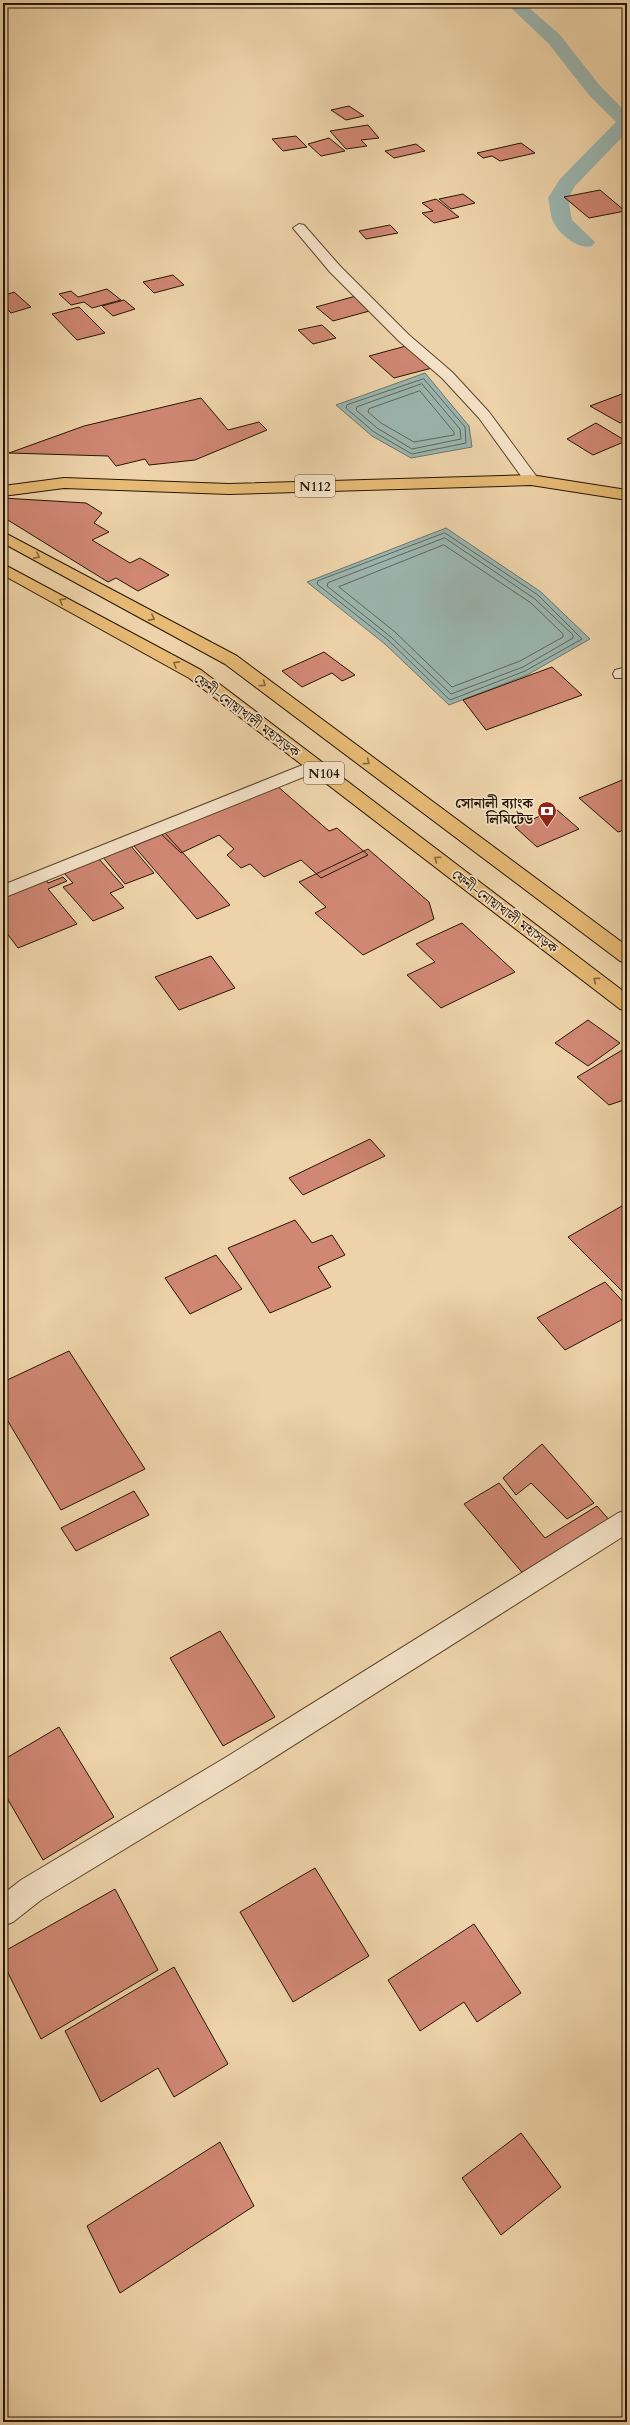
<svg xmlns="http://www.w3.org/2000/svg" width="630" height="2425" viewBox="0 0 630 2425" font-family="Cardo,'Noto Serif Bengali',serif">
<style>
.water{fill:#9bb6b1;stroke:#6c766a}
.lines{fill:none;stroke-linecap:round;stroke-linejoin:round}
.shore{stroke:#606658;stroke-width:1}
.canal{fill:#9bb6b1;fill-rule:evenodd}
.building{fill:#d08774;stroke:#261600}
.minor-casing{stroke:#58452a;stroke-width:2}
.trunk-casing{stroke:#261600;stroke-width:2}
.minor{fill:#f4e2c8;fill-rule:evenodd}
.trunk{fill:#e7ba75;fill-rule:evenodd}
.oneway{stroke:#86683a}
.labels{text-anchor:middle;stroke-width:3.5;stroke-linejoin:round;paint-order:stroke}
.shield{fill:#f4e2c8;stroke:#64533c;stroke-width:1}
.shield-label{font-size:13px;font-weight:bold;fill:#261600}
.street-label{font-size:14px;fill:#261600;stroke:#f4e2c8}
.poi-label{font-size:14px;font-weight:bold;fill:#261600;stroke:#f4e2c8;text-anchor:end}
</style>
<rect width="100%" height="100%" fill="#eed3aa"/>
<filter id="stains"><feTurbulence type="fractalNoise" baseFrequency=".005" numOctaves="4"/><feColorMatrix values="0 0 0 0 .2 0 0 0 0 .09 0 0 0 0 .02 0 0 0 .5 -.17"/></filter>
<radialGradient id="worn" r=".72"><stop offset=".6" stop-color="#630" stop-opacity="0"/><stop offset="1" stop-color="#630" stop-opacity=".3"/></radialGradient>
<!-- water -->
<path class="water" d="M 425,373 L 469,426 L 472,447 L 411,458 L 372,436 L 336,405 Z
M 446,528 L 541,592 L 590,639 L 527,675 L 449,705 L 385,644 L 307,582 Z"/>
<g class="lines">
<!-- shore -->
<path class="shore" d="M 424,379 L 465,427 L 466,443 L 412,454 L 374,432 L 346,408 L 347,405 Z
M 422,384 L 460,429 L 461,439 L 412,449 L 377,428 L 356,410 L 357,407 Z
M 420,391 L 454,432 L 454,435 L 414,442 L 381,423 L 368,412 L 369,409 Z
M 445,533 L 538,595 L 582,639 L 525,671 L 450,700 L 388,640 L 317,584 L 318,581 Z
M 445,538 L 535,599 L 573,635 L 573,638 L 523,667 L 451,694 L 391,637 L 327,586 L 328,583 Z
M 444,545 L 531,603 L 563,634 L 563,637 L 520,661 L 452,687 L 395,632 L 339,587 Z"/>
<!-- canal -->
<path class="canal" d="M 506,3 L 524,3 L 561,36 L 600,86 L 627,113 L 627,132 L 575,186 L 568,198 L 572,220 L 595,242 L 592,246 C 579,250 560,235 554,223 C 550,216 550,206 548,198 L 560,179 L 616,122 L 588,94 L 549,44 Z"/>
</g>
<!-- building -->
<path class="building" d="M 349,106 L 364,116 L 346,120 L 331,110 Z
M 368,125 L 379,138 L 361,140 L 367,146 L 346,149 L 330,131 Z
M 296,136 L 307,147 L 283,151 L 272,139 Z
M 329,138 L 345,151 L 321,156 L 308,144 Z
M 521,143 L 535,153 L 500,161 L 492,156 L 483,158 L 477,153 Z
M 416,144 L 425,151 L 394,158 L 385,151 Z
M 600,190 L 625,211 L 589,218 L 564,197 Z
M 463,194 L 475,203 L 451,209 L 439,199 Z
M 436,199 L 459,217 L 434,223 L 422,213 L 433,211 L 422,203 Z
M 390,225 L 398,233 L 366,239 L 359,231 Z
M 173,275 L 184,285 L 154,293 L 143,282 Z
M 107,289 L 121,300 L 92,308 L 84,302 L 71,305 L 59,294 L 71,291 L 78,297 Z
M 14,292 L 31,307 L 11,313 L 3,305 L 3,296 Z
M 356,296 L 373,310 L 333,321 L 316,307 Z
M 124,300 L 135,309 L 113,316 L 102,306 Z
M 79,307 L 105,333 L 77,340 L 52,314 Z
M 322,325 L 336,338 L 313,344 L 298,330 Z
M 406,346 L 432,368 L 394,378 L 369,356 Z
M 627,392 L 627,419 L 620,423 L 590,406 Z
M 201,398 L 228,430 L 259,422 L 267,430 L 195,460 L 149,465 L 145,459 L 116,466 L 108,456 L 9,453 L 84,426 Z
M 596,423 L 626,441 L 593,455 L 567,439 Z
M 3,498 L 86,503 L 102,513 L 94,523 L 109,532 L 92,540 L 130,563 L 140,558 L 169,575 L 138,591 L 116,578 L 108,582 L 3,517 Z
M 324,652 L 355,675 L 342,681 L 332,673 L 302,687 L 282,671 Z
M 552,667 L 582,695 L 486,730 L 463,700 Z
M 627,778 L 627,829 L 618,832 L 579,798 Z
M 269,779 L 329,831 L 337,828 L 368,855 L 321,878 L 301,860 L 264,877 L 250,864 L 241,868 L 227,855 L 234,849 L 219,835 L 181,853 L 157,830 Z
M 556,809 L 579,829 L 537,847 L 515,827 Z
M 165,833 L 230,905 L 197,919 L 134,846 Z
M 130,845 L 154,873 L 125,884 L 102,856 Z
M 368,849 L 429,902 L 434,919 L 363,955 L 315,913 L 326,907 L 299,882 Z
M 98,858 L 124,887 L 110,893 L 124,908 L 93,921 L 63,887 L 73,883 L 63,872 Z
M 63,877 L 67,881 L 48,889 L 77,924 L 18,948 L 3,928 L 3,897 L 46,880 L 48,883 Z
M 462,923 L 515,972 L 441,1008 L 407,975 L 435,962 L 416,944 Z
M 211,956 L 235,988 L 179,1010 L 155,977 Z
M 588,1020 L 620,1043 L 588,1066 L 555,1043 Z
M 624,1049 L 627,1051 L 627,1099 L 609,1105 L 577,1077 Z
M 370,1139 L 385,1156 L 303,1195 L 289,1178 Z
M 627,1203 L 627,1296 L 568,1237 Z
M 295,1220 L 312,1243 L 332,1235 L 345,1255 L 318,1267 L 331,1287 L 270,1313 L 228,1248 Z
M 216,1255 L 242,1289 L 190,1314 L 165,1278 Z
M 605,1282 L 627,1306 L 627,1317 L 565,1350 L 537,1318 Z
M 69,1351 L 145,1469 L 61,1510 L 3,1413 L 3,1382 Z
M 542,1444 L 594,1503 L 567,1519 L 531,1483 L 516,1495 L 503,1478 Z
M 499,1483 L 545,1538 L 597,1506 L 618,1530 L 531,1583 L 464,1504 Z
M 134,1491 L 149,1515 L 76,1551 L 61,1528 Z
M 220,1631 L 275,1717 L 223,1746 L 170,1658 Z
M 59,1727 L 114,1817 L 43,1860 L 3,1791 L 3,1760 Z
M 315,1868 L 369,1956 L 293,2002 L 240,1912 Z
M 115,1889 L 158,1970 L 41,2039 L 3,1963 L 3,1952 Z
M 474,1924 L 521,1993 L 477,2022 L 464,2002 L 420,2031 L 388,1980 Z
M 174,1967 L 228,2064 L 174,2097 L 158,2068 L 101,2102 L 65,2031 Z
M 521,2133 L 561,2187 L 501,2235 L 462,2178 Z
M 220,2142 L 254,2206 L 120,2293 L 87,2226 Z"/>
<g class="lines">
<!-- minor casing -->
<g class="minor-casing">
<path id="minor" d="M 299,224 L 304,225 L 340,266 L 409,335 L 452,372 L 489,412 L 539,480 L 536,483 L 526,483 L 479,418 L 442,378 L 399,341 L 330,272 L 293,228 Z
M 627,667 L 627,678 L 615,678 L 613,674 L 615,670 Z
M 315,760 L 321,762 L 324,766 L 321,770 L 3,898 L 3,885 Z
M 627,1510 L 627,1534 L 248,1774 L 41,1900 L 13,1922 L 3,1926 L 3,1894 L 21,1880 L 228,1756 L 618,1513 Z"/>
</g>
<!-- trunk casing -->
<g class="trunk-casing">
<path id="trunk" d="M 531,475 L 627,490 L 627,500 L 531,485 L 229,494 L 64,488 L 3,496 L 3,486 L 64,478 L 229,484 Z
M 3,532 L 237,656 L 627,946 L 627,963 L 620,961 L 225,664 L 3,543 Z
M 3,564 L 201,670 L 627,994 L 627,1011 L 620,1009 L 189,678 L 3,575 Z"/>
</g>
<!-- minor -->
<use href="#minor" class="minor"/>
<!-- trunk -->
<use href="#trunk" class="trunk"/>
</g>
<!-- one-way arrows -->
<defs><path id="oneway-chevron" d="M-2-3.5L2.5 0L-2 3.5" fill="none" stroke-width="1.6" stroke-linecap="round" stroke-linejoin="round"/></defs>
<g class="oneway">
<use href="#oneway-chevron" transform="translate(37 556) rotate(28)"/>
<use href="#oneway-chevron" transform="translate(62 601) rotate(-151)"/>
<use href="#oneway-chevron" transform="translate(152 618) rotate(28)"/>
<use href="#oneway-chevron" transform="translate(176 664) rotate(-151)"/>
<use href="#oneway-chevron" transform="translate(263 684) rotate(37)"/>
<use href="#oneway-chevron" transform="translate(367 762) rotate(37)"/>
<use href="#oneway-chevron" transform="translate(437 859) rotate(-143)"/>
<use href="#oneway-chevron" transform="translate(596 980) rotate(-143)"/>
</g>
<!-- icons -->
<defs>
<g id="bank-pin" transform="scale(1)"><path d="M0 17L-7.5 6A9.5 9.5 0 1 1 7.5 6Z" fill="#8f2418" stroke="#f4e2c8"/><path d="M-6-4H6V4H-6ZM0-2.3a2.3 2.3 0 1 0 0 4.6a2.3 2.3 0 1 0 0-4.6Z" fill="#fff"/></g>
</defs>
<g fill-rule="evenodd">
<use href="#bank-pin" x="547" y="811"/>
</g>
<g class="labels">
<!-- shield labels -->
<g class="shield">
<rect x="295" y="475" width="40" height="22" rx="3"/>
<rect x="304" y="762" width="40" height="22" rx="3"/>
</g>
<g class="shield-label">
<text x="315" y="491">N112</text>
<text x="324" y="778">N104</text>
</g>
<!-- street labels -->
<g class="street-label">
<text transform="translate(247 715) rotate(37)" y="5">ফেনী-নোয়াখালী মহাসড়ক</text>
<text transform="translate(505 911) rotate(37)" y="5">ফেনী-নোয়াখালী মহাসড়ক</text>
</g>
<!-- poi labels -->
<g class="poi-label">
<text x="533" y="808">সোনালী ব্যাংক<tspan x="533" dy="16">লিমিটেড</tspan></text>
</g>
</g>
<!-- margin -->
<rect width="630" height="2425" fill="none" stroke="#eed3aa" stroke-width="16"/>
<rect x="4" y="4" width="622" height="2417" fill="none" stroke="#261600" stroke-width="2"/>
<rect x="8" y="8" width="614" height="2409" fill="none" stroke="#261600"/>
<rect width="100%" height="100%" filter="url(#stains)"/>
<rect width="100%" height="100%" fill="url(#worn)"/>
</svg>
